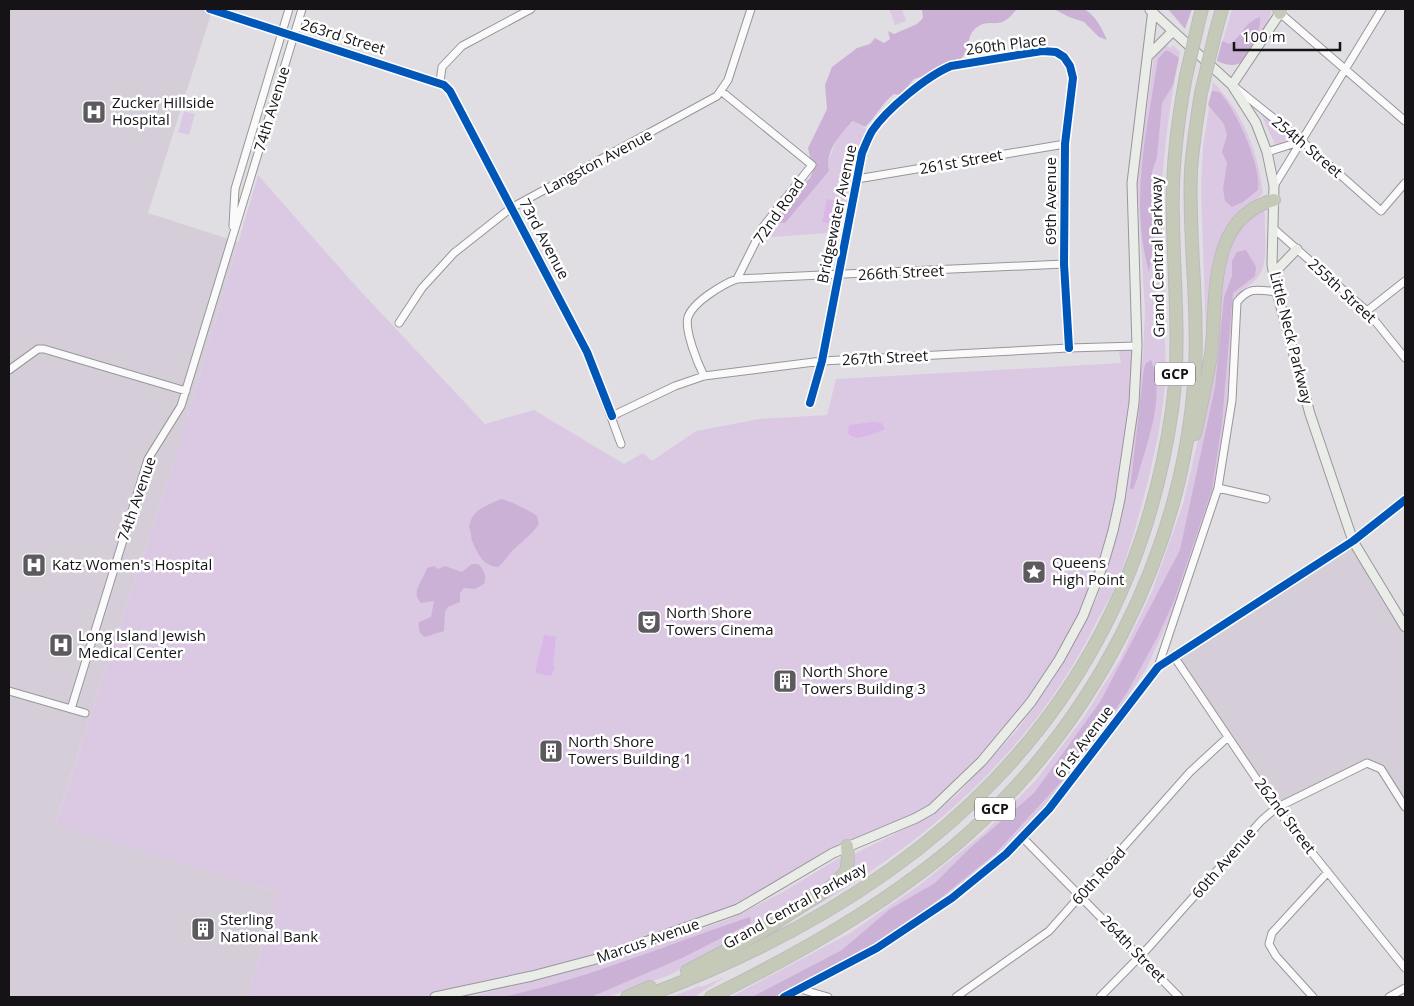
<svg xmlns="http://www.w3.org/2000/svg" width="1414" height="1006" viewBox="0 0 1414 1006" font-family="'Open Sans',sans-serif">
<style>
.built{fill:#d5ced8}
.green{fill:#dbc9e3}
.forest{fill:#ccb1d7}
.water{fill:#d9b7e7}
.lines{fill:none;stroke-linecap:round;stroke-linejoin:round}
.minor-casing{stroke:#989699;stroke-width:9}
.secondary-casing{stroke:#989699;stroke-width:11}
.motorway-casing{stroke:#bdbbbd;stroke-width:14}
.minor{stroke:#fafafb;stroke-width:7}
.secondary{stroke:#eaece7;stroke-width:9}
.motorway{stroke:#c5cab8;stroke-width:12}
.motorway-bridge-casing{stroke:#bdbbbd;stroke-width:14;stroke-linecap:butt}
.motorway-bridge{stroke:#c5cab8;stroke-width:12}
.cycleway-casing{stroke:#fff;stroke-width:11}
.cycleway{stroke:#0057b8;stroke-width:8}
.labels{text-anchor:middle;stroke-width:5;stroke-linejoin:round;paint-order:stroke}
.shield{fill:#fff;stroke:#5b5a5c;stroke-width:1}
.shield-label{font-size:14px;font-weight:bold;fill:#151316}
.street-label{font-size:15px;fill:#151316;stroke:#fff}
.poi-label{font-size:15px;fill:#151316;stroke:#fff;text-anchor:start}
</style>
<rect width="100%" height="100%" fill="#e1dee3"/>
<!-- built -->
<path class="built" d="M 9,9 L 204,9 L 212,11 L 148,213 L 238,242 L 173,465 L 55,824 L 277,892 L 248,997 L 9,997 Z
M 1353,541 L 1405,628 L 1405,807 L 1381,769 L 1372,764 L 1276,808 L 1177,656 Z"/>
<!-- green -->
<path class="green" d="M 889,9 L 902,9 L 906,21 L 895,25 Z
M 1232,9 L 1272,9 C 1269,21 1251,58 1240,63 C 1231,67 1225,64 1217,61 Z
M 1162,44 L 1171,48 L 1173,45 L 1180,52 C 1171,96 1165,140 1162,184 C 1160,230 1165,276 1167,321 L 1163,325 C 1171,379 1160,431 1147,485 C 1139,515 1131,546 1120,575 C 1114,590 1106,605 1098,619 C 1037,745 933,838 814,907 L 812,904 L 854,860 L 854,854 L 933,815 L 957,795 L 1018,729 L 1052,681 L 1097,598 L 1120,522 L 1143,356 L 1145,311 L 1137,177 L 1154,58 Z
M 1213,82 C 1243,112 1258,151 1263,193 C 1254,204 1240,209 1231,221 C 1213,244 1212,312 1208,343 L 1206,338 L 1201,189 L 1203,146 Z
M 1259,110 L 1290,138 L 1289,140 L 1275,144 Z
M 184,111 L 195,114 L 189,135 L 178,132 Z
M 854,121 L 868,130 L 862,144 L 840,232 L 759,238 L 764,228 L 785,223 L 827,164 L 838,136 Z
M 258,175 L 354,284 L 485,424 L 534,410 L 624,464 L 643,453 L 652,461 L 696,431 L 759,419 L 827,415 L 836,379 L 1121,363 L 1118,347 L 1137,346 L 1120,499 L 1083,616 L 1031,702 L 941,802 L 847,846 L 758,899 L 633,947 L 435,997 L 248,997 L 277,892 L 55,825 L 173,465 Z
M 1263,210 L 1265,214 C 1264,231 1269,259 1260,274 C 1251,289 1238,286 1234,307 L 1232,373 L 1211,505 L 1169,620 L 1146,669 L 1105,731 L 1067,783 L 1017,838 L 957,891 L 869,950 L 779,997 L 731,997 L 850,933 L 921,884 L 985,832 L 1036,780 L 1084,717 L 1120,659 L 1153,589 L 1183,504 L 1218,354 L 1223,258 L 1240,223 Z
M 839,858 L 844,860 L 840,874 L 730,945 L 667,976 L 608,997 L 470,997 L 641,952 L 734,917 L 781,893 Z
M 725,977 L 694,997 L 671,997 L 699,986 L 701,987 Z"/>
<!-- forest -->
<path class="forest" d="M 922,9 L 1024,9 L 1016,10 C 999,33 991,16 976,28 C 966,36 970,50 961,59 L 948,61 L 933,73 L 914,79 L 900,95 L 894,94 C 882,103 876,117 865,127 L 853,121 C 841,133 824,152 829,171 L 785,223 L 773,224 L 784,210 L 789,198 L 810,178 L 813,171 L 808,148 L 827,109 L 825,85 L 832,67 L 857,48 L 870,44 L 875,38 L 884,43 L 890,39 L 888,31 L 894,34 L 917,24 L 923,18 Z
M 1054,9 L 1084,9 C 1095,15 1102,28 1107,40 L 1099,37 L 1084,22 L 1069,17 Z
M 1168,9 L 1192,9 L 1185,29 Z
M 1260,17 C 1261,26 1258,32 1254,40 C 1245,61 1241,71 1217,61 L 1222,41 L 1230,44 C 1245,33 1242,24 1260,17 Z
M 1165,51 L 1169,51 L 1179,58 L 1173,85 L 1162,103 L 1157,157 L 1152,172 L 1157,221 L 1149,272 C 1129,202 1147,129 1158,59 Z
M 1212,91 L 1219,92 C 1236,108 1262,167 1258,190 L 1243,202 L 1232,207 L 1225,201 L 1223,189 L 1227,163 L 1222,152 L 1227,135 L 1224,124 L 1208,105 Z
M 1246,250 L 1256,267 L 1255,276 L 1233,293 L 1222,423 L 1212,490 L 1174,601 L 1158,636 L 1128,691 L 1082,759 L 995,854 L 928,908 L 875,944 L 805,982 L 773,997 L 752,997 L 842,950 L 890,909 L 935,883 L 970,848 L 1034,793 L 1100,702 L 1180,550 L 1215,387 L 1224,297 L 1232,276 L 1232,261 L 1237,252 Z
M 1151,360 C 1166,399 1147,441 1137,479 L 1133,489 L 1130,489 L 1144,368 L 1146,363 Z
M 501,499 C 506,499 532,512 537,516 L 539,524 C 532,534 523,541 514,549 C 507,555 507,560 498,567 C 484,566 478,555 473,543 C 470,537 472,533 469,527 C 472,509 486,506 501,499 Z
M 472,564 L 478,564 C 484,569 487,576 484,584 L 475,589 L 464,588 L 460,593 L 460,602 L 448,607 L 445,612 L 444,631 L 425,637 C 419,633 418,629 419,622 L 431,617 L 434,601 L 421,603 C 410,592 423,581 427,568 L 434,566 L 438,569 L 445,566 L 462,572 Z
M 750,917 L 751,923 L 682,958 L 591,997 L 502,997 C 587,979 668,944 750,917 Z"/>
<!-- water -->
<path class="water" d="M 827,199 L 837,201 L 833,224 L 822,222 Z
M 873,422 L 882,423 L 885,429 L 867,436 L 858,438 L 851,436 L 848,433 L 849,425 Z
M 544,635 L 556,637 L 553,665 L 555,668 L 551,676 L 535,673 Z"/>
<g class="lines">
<!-- minor casing -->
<g class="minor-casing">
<path id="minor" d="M 210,9 L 444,85 L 450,91 L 587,352 L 621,444
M 1280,13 L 1405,121
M 440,82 L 442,67 L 462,46 L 531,9
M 1236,88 L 1302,141 L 1381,211 L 1405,183
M 721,91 L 812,165 L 763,227 L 737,279
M 1267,152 L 1302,141
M 857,179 L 1065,144
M 1274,186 L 1382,9
M 233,226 L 235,189 L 289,9
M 1273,228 L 1367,311 L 1405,358
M 1367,311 L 1405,281
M 399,323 L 422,288 L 454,253 L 511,208 L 717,96 L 728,80 L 751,9
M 9,370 L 38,349 L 44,349 L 186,391
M 704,376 C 698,364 684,330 688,317 C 693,302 723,284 737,279 L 1064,264
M 810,403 L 822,361 L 862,153 C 865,146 868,138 872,131 C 887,109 927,76 951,66 L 1042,51 L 1056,52 L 1064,57 L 1070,66 L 1073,78 L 1065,144 L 1064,264 L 1069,348
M 612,416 L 675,386 L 704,376 L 822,361 L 1069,348 L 1137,346
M 1218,488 L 1266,499
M 1175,658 L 1276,808 L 1405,968
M 1158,667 L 1218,488 L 1232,400 L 1237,302 C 1250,286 1258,290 1277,292
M 9,691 L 85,713
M 71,709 L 148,459 L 181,406 L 302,9
M 1023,838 L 1179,997
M 800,989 L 828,997
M 784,997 L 877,948 L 952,898 L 1006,854 L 1049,809 L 1158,667 L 1353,541 L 1405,500
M 956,997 L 1049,931 L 1190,772 L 1228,737
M 1100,997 L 1149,947 L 1261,821 L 1276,808 L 1367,763 L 1381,769 L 1405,807
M 1313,997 L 1276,956 L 1269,944 L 1272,933 L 1328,872
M 1389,997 L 1405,988"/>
</g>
<!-- secondary casing -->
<g class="secondary-casing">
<path id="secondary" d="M 1150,10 L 1232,85 L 1256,123 L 1267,152 L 1274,186 L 1272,265 L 1277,292 L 1310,414 L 1353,541 L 1405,627
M 1148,56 L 1173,31
M 1232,85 L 1280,13
M 1274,273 L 1297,249
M 435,997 L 532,976 L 600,958 L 738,909 L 833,853 L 916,818 L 932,809 L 982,761 L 1031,702 L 1059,660 L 1083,616 L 1104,562 L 1113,531 L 1120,499 L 1134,403 L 1137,346 L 1132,183 L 1153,9"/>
</g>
<!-- motorway casing -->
<g class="motorway-casing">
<path id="motorway" d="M 1279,9 L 1280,13
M 1199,20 L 1202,9
M 1215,34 L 1222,9
M 1195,434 C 1201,407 1207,381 1211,354 C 1218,299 1206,218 1274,200
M 687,971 L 763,931 L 828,889 L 846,872 L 848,860 L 847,846
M 627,997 L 650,987
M 643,997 C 921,895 1128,714 1172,410 C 1181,347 1174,284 1173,222 C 1171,172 1177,124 1186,76
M 711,997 C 796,955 880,908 953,847 C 1092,730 1184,554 1195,371 C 1199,304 1188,237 1191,170 C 1193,144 1197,118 1201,93"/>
</g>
<!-- minor -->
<use href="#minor" class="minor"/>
<!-- secondary -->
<use href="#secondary" class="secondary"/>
<!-- motorway -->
<use href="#motorway" class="motorway"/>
<!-- motorway-bridge casing -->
<g class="motorway-bridge-casing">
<path id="motorway-bridge" d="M 1186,76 L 1199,20
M 1201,93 L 1215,34"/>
</g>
<!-- motorway-bridge -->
<use href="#motorway-bridge" class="motorway-bridge"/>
<!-- cycleway casing -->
<g class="cycleway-casing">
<path id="cycleway" d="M 210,9 L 444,85 L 450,91 L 587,352 L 612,416
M 810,403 L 822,361 L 862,153 C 865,146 868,138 872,131 C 887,109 927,76 951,66 L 1042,51 L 1056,52 L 1064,57 L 1070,66 L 1073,78 L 1065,144 L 1064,264 L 1069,348
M 784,997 L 877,948 L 952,898 L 1006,854 L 1049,809 L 1158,667 L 1353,541 L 1405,500"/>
</g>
<!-- cycleway -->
<use href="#cycleway" class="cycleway"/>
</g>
<!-- icons -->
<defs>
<g id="hospital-square" transform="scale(1.25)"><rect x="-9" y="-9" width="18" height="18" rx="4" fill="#5c5a5e" stroke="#fff"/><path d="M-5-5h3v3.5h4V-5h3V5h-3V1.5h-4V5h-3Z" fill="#fff"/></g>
<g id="sight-square" transform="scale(1.25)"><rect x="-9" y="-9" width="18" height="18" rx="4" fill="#5c5a5e" stroke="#fff"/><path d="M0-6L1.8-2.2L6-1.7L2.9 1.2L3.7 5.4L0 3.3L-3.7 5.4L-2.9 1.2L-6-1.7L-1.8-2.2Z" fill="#fff"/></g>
<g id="theatre-square" transform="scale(1.25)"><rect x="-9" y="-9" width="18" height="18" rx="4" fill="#5c5a5e" stroke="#fff"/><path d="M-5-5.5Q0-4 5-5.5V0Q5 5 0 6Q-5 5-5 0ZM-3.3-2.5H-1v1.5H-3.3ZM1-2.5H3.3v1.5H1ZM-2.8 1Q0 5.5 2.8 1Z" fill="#fff"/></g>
<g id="building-square" transform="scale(1.25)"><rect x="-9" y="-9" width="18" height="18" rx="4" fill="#5c5a5e" stroke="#fff"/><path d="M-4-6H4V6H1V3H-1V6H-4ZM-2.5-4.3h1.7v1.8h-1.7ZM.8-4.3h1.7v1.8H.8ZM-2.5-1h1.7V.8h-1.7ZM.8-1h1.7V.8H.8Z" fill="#fff"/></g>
</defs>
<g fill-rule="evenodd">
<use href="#hospital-square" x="94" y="112"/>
<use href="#hospital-square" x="34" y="565"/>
<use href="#sight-square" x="1034" y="572"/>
<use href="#theatre-square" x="649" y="622"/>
<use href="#hospital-square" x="61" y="645"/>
<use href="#building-square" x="785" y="681"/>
<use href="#building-square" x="551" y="751"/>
<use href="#building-square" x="203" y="929"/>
</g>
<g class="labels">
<!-- shield labels -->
<g class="shield">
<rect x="1155" y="362.5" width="40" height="23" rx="4"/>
<rect x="975" y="797.5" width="40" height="23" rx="4"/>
</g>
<g class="shield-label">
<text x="1175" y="379">GCP</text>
<text x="995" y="814">GCP</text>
</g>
<!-- street labels -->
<g class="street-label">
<text transform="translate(343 37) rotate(17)" y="5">263rd Street</text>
<text transform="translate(1006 45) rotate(-7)" y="5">260th Place</text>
<text transform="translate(272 109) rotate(-73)" y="5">74th Avenue</text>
<text transform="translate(1307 147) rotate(40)" y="5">254th Street</text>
<text transform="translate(598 162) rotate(-28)" y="5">Langston Avenue</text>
<text transform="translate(961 162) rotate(-10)" y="5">261st Street</text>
<text transform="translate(1051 201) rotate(-90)" y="5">69th Avenue</text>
<text transform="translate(779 211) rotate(-55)" y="5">72nd Road</text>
<text transform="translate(837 214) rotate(-78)" y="5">Bridgewater Avenue</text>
<text transform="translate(544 239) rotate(62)" y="5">73rd Avenue</text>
<text transform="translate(1158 257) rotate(-91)" y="5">Grand Central Parkway</text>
<text transform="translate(901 273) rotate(-3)" y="5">266th Street</text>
<text transform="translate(1342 291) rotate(43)" y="5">255th Street</text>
<text transform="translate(1291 338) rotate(76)" y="5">Little Neck Parkway</text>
<text transform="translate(885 358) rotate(-3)" y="5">267th Street</text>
<text transform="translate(137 499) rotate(-71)" y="5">74th Avenue</text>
<text transform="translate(1084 742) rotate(-53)" y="5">61st Avenue</text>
<text transform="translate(1285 816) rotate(53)" y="5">262nd Street</text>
<text transform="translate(1224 863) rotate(-49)" y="5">60th Avenue</text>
<text transform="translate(1099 876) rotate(-48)" y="5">60th Road</text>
<text transform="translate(795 906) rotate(-29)" y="5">Grand Central Parkway</text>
<text transform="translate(648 941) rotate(-19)" y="5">Marcus Avenue</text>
<text transform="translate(1133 949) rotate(46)" y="5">264th Street</text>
</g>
<!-- poi labels -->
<g class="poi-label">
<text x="112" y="108">Zucker Hillside<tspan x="112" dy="17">Hospital</tspan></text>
<text x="1052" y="568">Queens<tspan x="1052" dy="17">High Point</tspan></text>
<text x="52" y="570">Katz Women's Hospital</text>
<text x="666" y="618">North Shore<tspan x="666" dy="17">Towers Cinema</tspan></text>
<text x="78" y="641">Long Island Jewish<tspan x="78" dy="17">Medical Center</tspan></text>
<text x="802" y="677">North Shore<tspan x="802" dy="17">Towers Building 3</tspan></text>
<text x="568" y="747">North Shore<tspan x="568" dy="17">Towers Building 1</tspan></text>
<text x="220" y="925">Sterling<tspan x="220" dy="17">National Bank</tspan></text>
</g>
</g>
<!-- border -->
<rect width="1414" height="1006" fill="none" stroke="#151316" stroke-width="20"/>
<!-- scale -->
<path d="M1234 42v8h106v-8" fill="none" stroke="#151316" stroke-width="2.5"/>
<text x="1242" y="42" font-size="15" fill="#151316" stroke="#ffffff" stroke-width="4" paint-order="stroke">100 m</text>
</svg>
